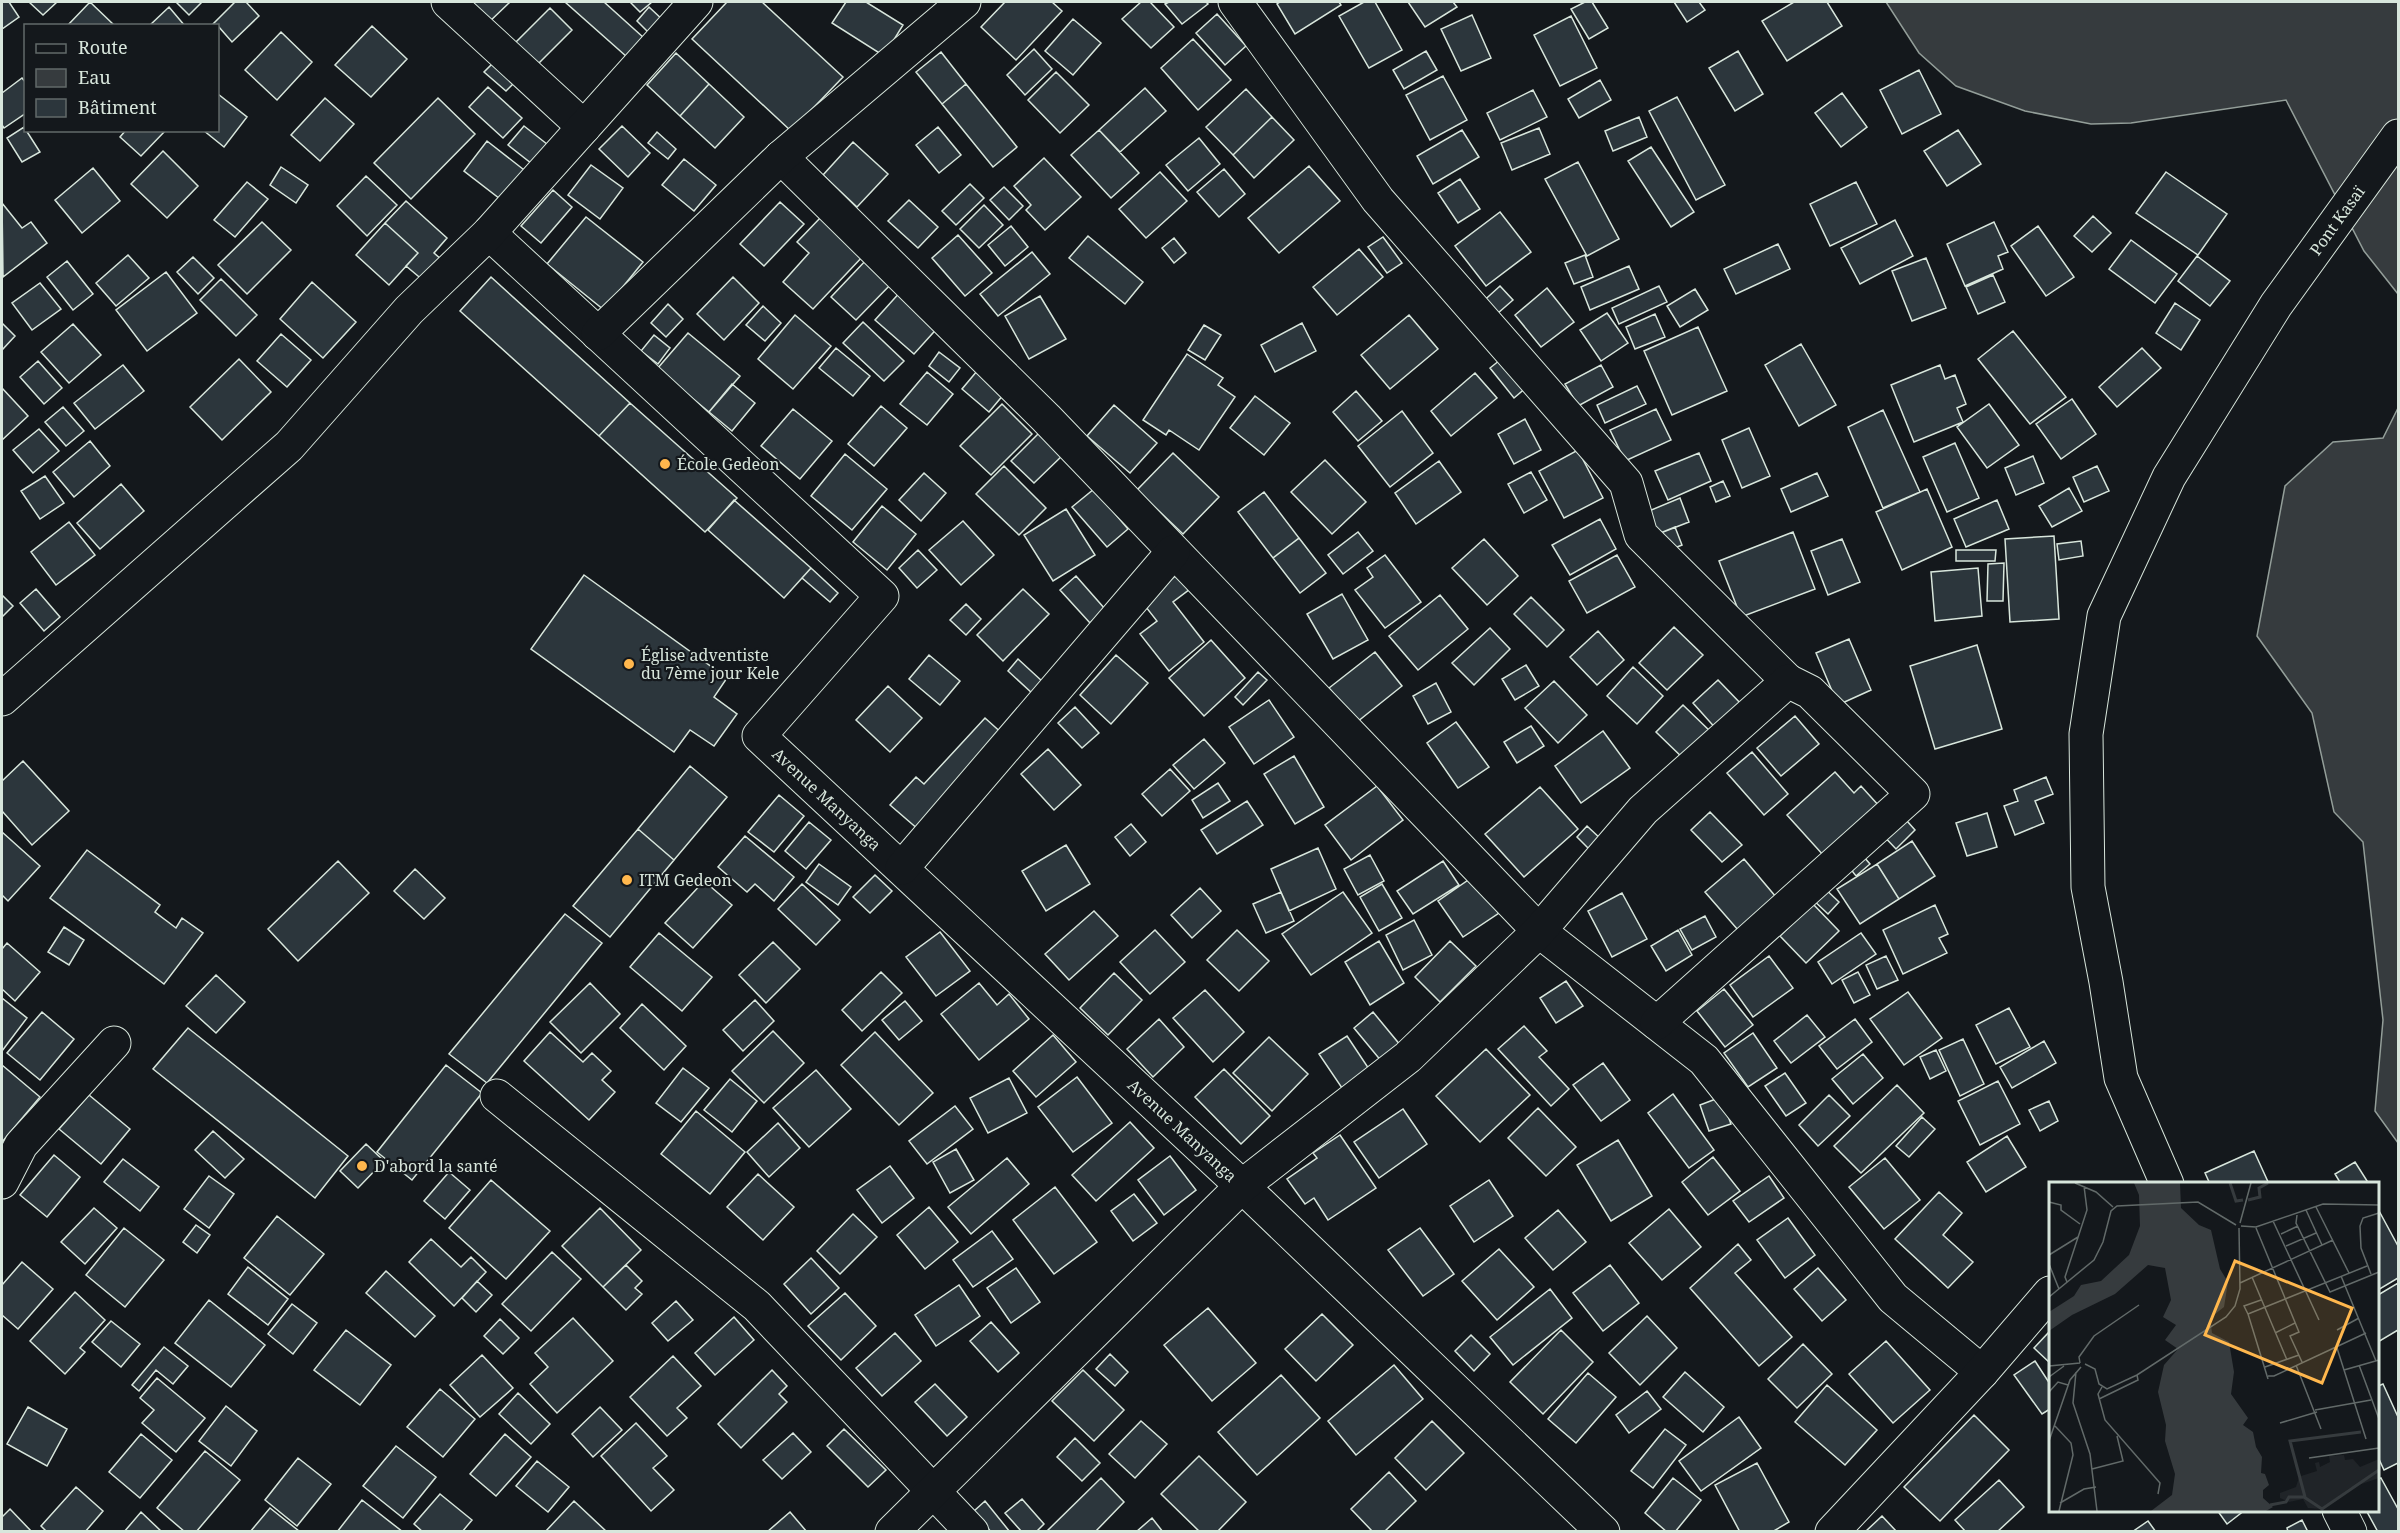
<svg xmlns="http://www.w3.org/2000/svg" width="2400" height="1533" viewBox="0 0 2400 1533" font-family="'Noto Serif',serif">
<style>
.water{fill:#363b3e;stroke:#939e99;stroke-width:1.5}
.building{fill:#2c363c;stroke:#d8e6dc;stroke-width:1.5}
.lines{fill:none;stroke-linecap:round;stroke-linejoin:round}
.minor-casing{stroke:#d8e6dc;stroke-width:35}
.major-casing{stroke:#d8e6dc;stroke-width:35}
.minor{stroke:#14181c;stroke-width:33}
.major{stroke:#14181c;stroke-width:33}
.poi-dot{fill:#ffb74d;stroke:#14181c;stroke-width:2}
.labels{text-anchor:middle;stroke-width:4.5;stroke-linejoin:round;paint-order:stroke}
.street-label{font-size:16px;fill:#d8e6dc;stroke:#14181c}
.poi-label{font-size:16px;fill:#d8e6dc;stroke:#14181c;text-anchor:start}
.inset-river{fill:none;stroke:#363b3e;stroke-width:3}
.inset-road{fill:none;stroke:#626a69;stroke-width:1.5}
.view{fill:#ffb74d;fill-opacity:0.15;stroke:#ffb74d;stroke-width:3}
.inset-edge{fill:none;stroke:#d8e6dc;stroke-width:3}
</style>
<rect width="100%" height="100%" fill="#14181c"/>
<!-- water -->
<path class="water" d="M 1886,2 L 2398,2 L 2398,294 L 2364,251 L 2286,100 L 2131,123 L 2091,124 L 2025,111 L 1956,86 L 1919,53 Z
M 2398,408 L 2398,1143 L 2375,1111 L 2383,1020 L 2363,842 L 2334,812 L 2312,713 L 2257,636 L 2285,486 L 2333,442 L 2383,438 Z"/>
<!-- building -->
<path class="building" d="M 2,2 L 9,2 L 19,17 L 2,29 Z
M 29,2 L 57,2 L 43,15 Z
M 90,2 L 115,26 L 67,26 Z
M 176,2 L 202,2 L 189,15 Z
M 235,2 L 246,2 L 259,16 L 232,42 L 218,26 L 213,24 Z
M 464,2 L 510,2 L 487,24 Z
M 565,2 L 604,2 L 644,38 L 627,57 Z
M 630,2 L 652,2 L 640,12 Z
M 727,2 L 762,2 L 843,77 L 791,131 L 692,39 Z
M 846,2 L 866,2 L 903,25 L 884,56 L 832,23 Z
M 1005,2 L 1052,2 L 1062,11 L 1016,60 L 981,27 Z
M 1141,2 L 1150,2 L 1174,27 L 1151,48 L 1122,19 Z
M 1169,2 L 1206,2 L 1208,4 L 1182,24 L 1165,4 Z
M 1280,2 L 1339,2 L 1341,5 L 1295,34 L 1277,4 Z
M 1364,2 L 1375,2 L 1402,50 L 1369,68 L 1339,16 Z
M 1408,2 L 1453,2 L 1457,7 L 1425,27 Z
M 1585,2 L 1592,2 L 1608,28 L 1589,39 L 1571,9 Z
M 1674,2 L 1699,2 L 1705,10 L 1687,22 Z
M 1794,2 L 1827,2 L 1842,26 L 1787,61 L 1762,21 Z
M 169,7 L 185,26 L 149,26 Z
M 649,7 L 665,22 L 652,36 L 637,21 Z
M 550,8 L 572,30 L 535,67 L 513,45 Z
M 1217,14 L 1246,46 L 1225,65 L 1196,33 Z
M 1472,15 L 1491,58 L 1461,71 L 1441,29 Z
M 1571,16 L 1597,68 L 1560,86 L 1534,35 Z
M 1073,19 L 1101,43 L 1073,75 L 1045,51 Z
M 372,26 L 407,59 L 371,97 L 335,65 Z
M 281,32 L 312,62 L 277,100 L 245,70 Z
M 1193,39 L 1231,80 L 1198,110 L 1161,68 Z
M 1034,49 L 1052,69 L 1025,95 L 1007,75 Z
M 1426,51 L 1437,70 L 1404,89 L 1393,70 Z
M 1738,51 L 1763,94 L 1735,111 L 1709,68 Z
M 941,52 L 966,84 L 942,104 L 916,72 Z
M 676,53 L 709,84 L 680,116 L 647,85 Z
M 496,60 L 518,79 L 506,91 L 484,72 Z
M 1919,70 L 1941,114 L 1902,134 L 1880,90 Z
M 1056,72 L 1089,105 L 1060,133 L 1028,100 Z
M 1443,76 L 1467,120 L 1430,140 L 1406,95 Z
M 22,78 L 26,83 L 26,113 L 4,128 L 2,125 L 2,93 Z
M 1600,80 L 1611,100 L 1579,118 L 1568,99 Z
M 709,84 L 744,117 L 715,148 L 680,116 Z
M 966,84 L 1017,147 L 993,167 L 942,104 Z
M 488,87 L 522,118 L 503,138 L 469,107 Z
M 1145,88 L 1166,111 L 1120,152 L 1099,130 Z
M 1246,89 L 1272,117 L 1233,155 L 1206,127 Z
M 1533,90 L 1547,117 L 1500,140 L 1487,113 Z
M 1842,93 L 1867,127 L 1841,147 L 1815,113 Z
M 218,94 L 247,117 L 224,147 L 203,130 L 218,130 Z
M 1677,97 L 1725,185 L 1696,200 L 1649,111 Z
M 325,98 L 354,124 L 320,161 L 291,135 Z
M 438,98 L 475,134 L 411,199 L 374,163 Z
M 1272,117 L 1294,140 L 1254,178 L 1233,155 Z
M 1639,117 L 1647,137 L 1613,151 L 1605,131 Z
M 524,126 L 552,148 L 536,167 L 508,145 Z
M 622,126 L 650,153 L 628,177 L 599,149 Z
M 24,127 L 40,152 L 22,162 L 7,138 Z
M 938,127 L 961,155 L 939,173 L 916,145 Z
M 1539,128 L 1550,154 L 1512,170 L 1501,143 Z
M 126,130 L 166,130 L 141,156 L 120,137 Z
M 1099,130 L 1139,173 L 1111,198 L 1071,155 Z
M 1462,130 L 1479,157 L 1433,184 L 1417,156 Z
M 1958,130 L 1981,164 L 1947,186 L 1924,151 Z
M 657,132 L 676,149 L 668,159 L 648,143 Z
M 1199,138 L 1220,164 L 1188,191 L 1166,165 Z
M 487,141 L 528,173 L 504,202 L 464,171 Z
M 853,142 L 888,174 L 857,207 L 823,175 Z
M 1651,147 L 1694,212 L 1671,227 L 1628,161 Z
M 163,151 L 198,186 L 167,218 L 131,184 Z
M 1044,158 L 1081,197 L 1045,230 L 1026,210 L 1031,205 L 1014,186 Z
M 684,159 L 716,185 L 694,211 L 662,185 Z
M 1578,162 L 1619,239 L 1587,256 L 1545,179 Z
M 591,165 L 623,188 L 600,219 L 568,195 Z
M 1309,166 L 1340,201 L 1279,253 L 1248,218 Z
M 281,167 L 308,185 L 296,203 L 270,185 Z
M 93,168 L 120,201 L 82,233 L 55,200 Z
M 1224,169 L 1245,194 L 1219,217 L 1197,192 Z
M 1160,172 L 1187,201 L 1146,238 L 1119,209 Z
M 2166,172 L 2227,214 L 2198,255 L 2136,213 Z
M 366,176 L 397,205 L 367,236 L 337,206 Z
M 1460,179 L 1480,209 L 1458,223 L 1438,193 Z
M 247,182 L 268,199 L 235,237 L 214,220 Z
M 1856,182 L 1877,224 L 1830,246 L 1810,204 Z
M 970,184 L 984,198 L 956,225 L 942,211 Z
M 1004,187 L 1023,206 L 1009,220 L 990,200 Z
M 553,190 L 572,207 L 541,243 L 521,226 Z
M 909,200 L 938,227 L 918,248 L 888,221 Z
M 406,201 L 447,238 L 434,253 L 442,260 L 424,281 L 406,266 L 418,253 L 385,223 Z
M 780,202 L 804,224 L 764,266 L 740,244 Z
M 2,203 L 22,228 L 31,222 L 47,243 L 3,277 Z
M 984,205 L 1003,225 L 979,248 L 960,229 Z
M 1500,212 L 1531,252 L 1486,286 L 1455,246 Z
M 822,216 L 865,254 L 813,309 L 783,282 L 809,253 L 797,242 Z
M 2093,216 L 2111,233 L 2092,252 L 2074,236 Z
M 586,217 L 643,262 L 604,310 L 547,264 Z
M 1895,220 L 1913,256 L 1860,284 L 1841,248 Z
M 262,222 L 291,250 L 247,294 L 218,265 Z
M 1994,222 L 2008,252 L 1998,256 L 2003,269 L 1965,286 L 1947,244 Z
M 385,223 L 418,253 L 389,285 L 356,255 Z
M 1011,226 L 1028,247 L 1005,266 L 988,245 Z
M 2038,226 L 2074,277 L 2046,296 L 2011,246 Z
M 958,235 L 992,273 L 965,296 L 932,258 Z
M 1088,236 L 1143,282 L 1125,304 L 1069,258 Z
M 1383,237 L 1402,263 L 1387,273 L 1368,247 Z
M 1174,238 L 1186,253 L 1174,263 L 1162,248 Z
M 2131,240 L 2177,274 L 2155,303 L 2109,269 Z
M 1778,244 L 1790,269 L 1736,294 L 1724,269 Z
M 1359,249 L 1383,277 L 1337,315 L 1313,287 Z
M 1032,252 L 1050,274 L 998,316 L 980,294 Z
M 128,255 L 149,278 L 116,306 L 96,283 Z
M 1585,255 L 1593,277 L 1574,284 L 1565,263 Z
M 2197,256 L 2230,281 L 2210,306 L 2178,281 Z
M 193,257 L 214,278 L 198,294 L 177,272 Z
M 868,258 L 893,282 L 856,320 L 831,297 Z
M 1926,258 L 1946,308 L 1912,321 L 1892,271 Z
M 67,261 L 93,294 L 73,310 L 47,277 Z
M 1629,266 L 1639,289 L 1590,310 L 1581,287 Z
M 166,272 L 197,313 L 147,351 L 116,310 Z
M 1993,275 L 2005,302 L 1978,314 L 1966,287 Z
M 491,277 L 630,403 L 599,436 L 460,311 Z
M 733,277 L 759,303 L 724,340 L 697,314 Z
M 221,279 L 257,315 L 236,336 L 200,300 Z
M 312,282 L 356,322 L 323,358 L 280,319 Z
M 40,283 L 61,309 L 32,330 L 12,303 Z
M 1500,286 L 1513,300 L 1490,320 L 1478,306 Z
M 1659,286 L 1667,302 L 1619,324 L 1612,308 Z
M 1547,288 L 1574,322 L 1541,347 L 1515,315 Z
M 1695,289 L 1708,310 L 1680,327 L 1667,306 Z
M 902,290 L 941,324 L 914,354 L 875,320 Z
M 1040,296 L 1066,339 L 1029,359 L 1005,316 Z
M 2175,303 L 2200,320 L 2181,350 L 2156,333 Z
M 668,304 L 683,319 L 666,337 L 651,323 Z
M 763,306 L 781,323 L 765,341 L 746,325 Z
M 1607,313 L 1628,343 L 1601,361 L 1580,330 Z
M 1655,314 L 1665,337 L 1635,349 L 1626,327 Z
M 795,315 L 831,346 L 793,389 L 758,359 Z
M 1409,315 L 1438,349 L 1390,389 L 1361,355 Z
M 863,322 L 904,361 L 884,381 L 843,343 Z
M 2,323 L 15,336 L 2,350 Z
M 1302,323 L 1316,351 L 1275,372 L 1261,345 Z
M 73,324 L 101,355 L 69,383 L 41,352 Z
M 1204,325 L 1221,335 L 1205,360 L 1188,350 Z
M 1698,327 L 1727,391 L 1672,415 L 1644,351 Z
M 2013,331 L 2066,397 L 2030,424 L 1978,359 Z
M 688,333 L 740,376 L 709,412 L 657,369 Z
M 281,334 L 311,360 L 287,387 L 257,361 Z
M 654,335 L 670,348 L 658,364 L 641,351 Z
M 1801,344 L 1836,405 L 1799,426 L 1765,365 Z
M 836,348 L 870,376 L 853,396 L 819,368 Z
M 2142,348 L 2161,368 L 2117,407 L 2099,387 Z
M 939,352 L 960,368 L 949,382 L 929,366 Z
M 1187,354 L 1223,378 L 1218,385 L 1235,397 L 1199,450 L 1169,430 L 1166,435 L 1143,420 Z
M 1505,356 L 1528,386 L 1514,398 L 1490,368 Z
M 239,359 L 271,392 L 222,440 L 190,407 Z
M 38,361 L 62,388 L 44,404 L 20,377 Z
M 123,365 L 144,391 L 95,429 L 74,403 Z
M 1601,365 L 1613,387 L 1578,406 L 1565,384 Z
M 1940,365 L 1945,379 L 1955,375 L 1966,404 L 1957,408 L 1963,422 L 1914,442 L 1891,385 Z
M 977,371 L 1004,394 L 989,412 L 962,389 Z
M 927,372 L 953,394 L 927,425 L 900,404 Z
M 1475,373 L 1497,398 L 1451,436 L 1431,411 Z
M 732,384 L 755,403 L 732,431 L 709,412 Z
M 1637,386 L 1646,404 L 1605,423 L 1597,405 Z
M 2,388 L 28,416 L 2,440 Z
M 1356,391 L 1382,421 L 1358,441 L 1333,412 Z
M 1255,396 L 1290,423 L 1264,455 L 1230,428 Z
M 2072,399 L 2096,434 L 2061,459 L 2036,424 Z
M 630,403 L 737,498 L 705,532 L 599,436 Z
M 1002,404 L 1032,434 L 991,475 L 960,446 Z
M 1989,404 L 2019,445 L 1987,468 L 1957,427 Z
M 1114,405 L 1157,443 L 1130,473 L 1087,436 Z
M 881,406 L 907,428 L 874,466 L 848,444 Z
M 63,407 L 84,431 L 66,446 L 45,422 Z
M 793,409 L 832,441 L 800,479 L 761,446 Z
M 1656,409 L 1671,440 L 1625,461 L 1610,430 Z
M 1883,410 L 1920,492 L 1883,508 L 1848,427 Z
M 1402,411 L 1433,453 L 1390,487 L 1358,446 Z
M 1525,419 L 1541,450 L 1514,464 L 1498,434 Z
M 1749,428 L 1770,476 L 1742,488 L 1722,440 Z
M 39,429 L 59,451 L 33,473 L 13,450 Z
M 1042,430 L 1065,453 L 1034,483 L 1011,461 Z
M 90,441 L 110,466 L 74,497 L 53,472 Z
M 1955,443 L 1979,498 L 1947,512 L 1923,457 Z
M 1578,450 L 1603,498 L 1564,518 L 1539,471 Z
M 1173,453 L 1219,497 L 1183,534 L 1137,490 Z
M 1699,453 L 1711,481 L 1668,500 L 1655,471 Z
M 845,454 L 887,489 L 852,530 L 811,496 Z
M 2033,456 L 2044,483 L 2016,495 L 2005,468 Z
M 1325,460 L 1366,502 L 1332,534 L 1291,492 Z
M 1439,461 L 1461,492 L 1416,524 L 1395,493 Z
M 1004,466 L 1046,508 L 1019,535 L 976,494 Z
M 2097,466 L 2109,491 L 2084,502 L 2073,477 Z
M 1531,472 L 1547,500 L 1524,513 L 1508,484 Z
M 924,473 L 946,493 L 921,521 L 899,500 Z
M 1817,473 L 1828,496 L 1791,512 L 1781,489 Z
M 45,476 L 64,503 L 40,519 L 21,491 Z
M 1723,481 L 1730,496 L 1716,502 L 1710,487 Z
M 121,484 L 144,511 L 100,549 L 77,523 Z
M 2069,488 L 2082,511 L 2052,527 L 2039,506 Z
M 1094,489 L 1128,529 L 1107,547 L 1072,507 Z
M 1927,489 L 1952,547 L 1902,570 L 1876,512 Z
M 1264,492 L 1299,538 L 1273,558 L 1238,512 Z
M 1680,498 L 1689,522 L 1658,534 L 1649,511 Z
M 734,500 L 811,568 L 784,598 L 708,530 Z
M 1997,500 L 2009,529 L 1966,547 L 1954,519 Z
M 882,506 L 916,534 L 887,570 L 853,542 Z
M 1066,509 L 1095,555 L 1053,581 L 1024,535 Z
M 1600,519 L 1616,549 L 1570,575 L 1552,545 Z
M 963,521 L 994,555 L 961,585 L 929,550 Z
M 69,522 L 95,555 L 56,585 L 31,552 Z
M 1675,527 L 1682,545 L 1665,552 L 1658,534 Z
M 1358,532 L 1373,551 L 1343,574 L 1328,555 Z
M 1793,532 L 1815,589 L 1741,617 L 1719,561 Z
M 2054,536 L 2059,619 L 2010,622 L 2005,539 Z
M 1299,538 L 1326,573 L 1300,593 L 1273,558 Z
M 1484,539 L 1518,576 L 1487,605 L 1452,568 Z
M 1842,539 L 1860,582 L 1828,595 L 1811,551 Z
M 2081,541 L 2083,556 L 2059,560 L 2057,544 Z
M 918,550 L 937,570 L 917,588 L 899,568 Z
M 1956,550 L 1996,550 L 1995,561 L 1956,561 Z
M 1385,555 L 1421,602 L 1385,628 L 1355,590 L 1373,577 L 1367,568 Z
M 1617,555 L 1635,587 L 1587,613 L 1569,581 Z
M 2004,563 L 2003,601 L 1987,601 L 1988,564 Z
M 811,568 L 838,593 L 830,602 L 802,578 Z
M 1978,568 L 1982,616 L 1935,621 L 1931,572 Z
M 1178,574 L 1190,589 L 1173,602 L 1204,642 L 1169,671 L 1140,634 L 1157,621 L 1142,602 Z
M 584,575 L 727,678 L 714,697 L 737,714 L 714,746 L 690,730 L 674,752 L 531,649 Z
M 1076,576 L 1105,609 L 1090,623 L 1060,590 Z
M 36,589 L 60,617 L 44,631 L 20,603 Z
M 1023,589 L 1049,614 L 1003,661 L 977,635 Z
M 1342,594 L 1368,640 L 1333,659 L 1307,614 Z
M 2,595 L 13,606 L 2,617 Z
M 1440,595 L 1468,629 L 1418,670 L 1389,636 Z
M 1531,597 L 1564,630 L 1547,647 L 1514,614 Z
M 966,604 L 981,619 L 966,635 L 950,620 Z
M 1674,627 L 1703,655 L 1667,690 L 1639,663 Z
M 1490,628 L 1510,649 L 1474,685 L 1452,663 Z
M 1598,631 L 1624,660 L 1597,685 L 1570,657 Z
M 1849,639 L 1871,690 L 1838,705 L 1816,653 Z
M 1211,640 L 1245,678 L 1204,716 L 1169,678 Z
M 1977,645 L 2002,729 L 1935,749 L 1910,666 Z
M 1375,652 L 1402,686 L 1357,722 L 1329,688 Z
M 929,655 L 960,681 L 940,705 L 909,679 Z
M 1116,655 L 1148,683 L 1111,724 L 1080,695 Z
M 1018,659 L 1043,682 L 1033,694 L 1008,671 Z
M 1526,665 L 1539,686 L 1515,700 L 1502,679 Z
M 1633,667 L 1663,696 L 1637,724 L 1607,696 Z
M 1258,672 L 1267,680 L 1243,705 L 1235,697 Z
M 1718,680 L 1744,707 L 1718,731 L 1693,703 Z
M 1554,681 L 1587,715 L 1558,743 L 1525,708 Z
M 1436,683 L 1451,712 L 1428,724 L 1413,696 Z
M 888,686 L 922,718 L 890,752 L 856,720 Z
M 1269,700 L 1294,737 L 1254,764 L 1229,727 Z
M 1683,705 L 1714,735 L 1687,762 L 1656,732 Z
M 1075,707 L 1099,733 L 1082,748 L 1058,723 Z
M 1795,716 L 1819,744 L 1781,776 L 1757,748 Z
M 985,718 L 1005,736 L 919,830 L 890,805 L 916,777 L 924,784 Z
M 1456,722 L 1489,767 L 1458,788 L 1427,743 Z
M 1531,726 L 1544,746 L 1517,763 L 1504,742 Z
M 1603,731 L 1630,768 L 1581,803 L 1555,766 Z
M 1204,739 L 1225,763 L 1194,789 L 1173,765 Z
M 1048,749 L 1081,785 L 1054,810 L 1021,774 Z
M 1752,752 L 1788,794 L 1764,815 L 1727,773 Z
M 1294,756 L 1324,807 L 1295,824 L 1264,774 Z
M 23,761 L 69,811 L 32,845 L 2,811 L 2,781 Z
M 690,766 L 727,797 L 674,860 L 638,829 Z
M 1170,769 L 1190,791 L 1162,816 L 1142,794 Z
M 1835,772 L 1854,793 L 1861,786 L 1880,807 L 1824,856 L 1787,815 Z
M 2046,777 L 2053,794 L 2035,801 L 2044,823 L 2015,835 L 2004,806 L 2018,801 L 2014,790 Z
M 1218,783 L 1230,801 L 1203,818 L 1192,800 Z
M 1377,786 L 1403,820 L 1351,860 L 1325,825 Z
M 1540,787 L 1578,829 L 1524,877 L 1485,834 Z
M 779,795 L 804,816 L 774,852 L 748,832 Z
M 1247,801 L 1263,825 L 1217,854 L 1201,830 Z
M 1710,812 L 1742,845 L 1722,862 L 1691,830 Z
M 1899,812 L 1915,830 L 1896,849 L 1879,831 Z
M 1987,813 L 1997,847 L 1967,856 L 1956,823 Z
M 809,822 L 831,840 L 806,869 L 785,851 Z
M 1131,824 L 1146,842 L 1130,856 L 1115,837 Z
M 1587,826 L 1602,840 L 1591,851 L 1577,837 Z
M 638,829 L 674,860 L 610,937 L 573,906 Z
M 2,832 L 40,866 L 8,901 L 2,895 Z
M 745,836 L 794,877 L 774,901 L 755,884 L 747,892 L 718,867 Z
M 1912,841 L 1935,876 L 1899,899 L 1877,864 Z
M 1066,845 L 1090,884 L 1046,911 L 1022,871 Z
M 1318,848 L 1336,889 L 1289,911 L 1271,869 Z
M 1856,848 L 1870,864 L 1856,876 L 1843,859 Z
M 87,850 L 160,905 L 155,912 L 176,928 L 182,918 L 203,933 L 164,984 L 50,898 Z
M 1370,855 L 1384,881 L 1358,895 L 1344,869 Z
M 1744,859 L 1776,897 L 1738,930 L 1705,892 Z
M 338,861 L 369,893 L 298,961 L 268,929 Z
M 1443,861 L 1459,885 L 1413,914 L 1397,891 Z
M 819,864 L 851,887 L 838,905 L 806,882 Z
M 1877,864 L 1899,899 L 1860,924 L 1837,889 Z
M 415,869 L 445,898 L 424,919 L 394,891 Z
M 875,875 L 892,891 L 870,913 L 853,897 Z
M 1474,876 L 1499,913 L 1463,937 L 1438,901 Z
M 704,881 L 732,905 L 693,948 L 665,923 Z
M 802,884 L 840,920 L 816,945 L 778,909 Z
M 1382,884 L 1402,918 L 1379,931 L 1360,897 Z
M 1820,884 L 1839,902 L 1828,914 L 1809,896 Z
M 1200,888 L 1221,911 L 1192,938 L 1171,915 Z
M 1281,892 L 1294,921 L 1266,933 L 1253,904 Z
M 1343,892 L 1372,933 L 1311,975 L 1282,934 Z
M 1622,893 L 1647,939 L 1612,957 L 1588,911 Z
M 1813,904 L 1839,931 L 1806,963 L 1780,936 Z
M 1935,905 L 1948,934 L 1939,938 L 1947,953 L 1903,974 L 1883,930 Z
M 1094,911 L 1118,936 L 1069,980 L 1045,954 Z
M 565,914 L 602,943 L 487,1083 L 449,1054 Z
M 1705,916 L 1716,937 L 1692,950 L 1680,929 Z
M 1414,920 L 1432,955 L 1403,970 L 1386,935 Z
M 64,927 L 84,940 L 69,965 L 48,952 Z
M 1155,930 L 1185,962 L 1150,994 L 1120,962 Z
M 1237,930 L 1269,961 L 1239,991 L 1207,960 Z
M 1678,930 L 1692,955 L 1666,971 L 1651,946 Z
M 940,932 L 970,971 L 936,996 L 906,957 Z
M 659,933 L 712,977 L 682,1011 L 630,967 Z
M 1861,933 L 1876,954 L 1832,984 L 1818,962 Z
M 1379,941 L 1404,983 L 1370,1005 L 1345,962 Z
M 1450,941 L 1476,966 L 1440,1002 L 1415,977 Z
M 773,942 L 800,969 L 766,1003 L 739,975 Z
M 7,943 L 40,972 L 15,1001 L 2,989 L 2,949 Z
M 1769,956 L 1793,988 L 1753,1017 L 1730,985 Z
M 1886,956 L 1898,980 L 1877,989 L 1866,965 Z
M 881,972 L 902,993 L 862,1031 L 842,1010 Z
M 1858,972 L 1870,995 L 1854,1003 L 1842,980 Z
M 1114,973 L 1142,1000 L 1108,1035 L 1080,1008 Z
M 216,975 L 245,1002 L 216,1033 L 186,1006 Z
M 1566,981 L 1583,1006 L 1556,1023 L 1540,998 Z
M 590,983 L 620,1014 L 581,1053 L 550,1022 Z
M 979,983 L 997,1005 L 1009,994 L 1029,1019 L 979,1060 L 941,1014 Z
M 1724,989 L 1753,1025 L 1725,1047 L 1697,1011 Z
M 1205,990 L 1244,1032 L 1213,1062 L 1173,1018 Z
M 1908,992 L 1942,1038 L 1904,1065 L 1870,1019 Z
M 2,998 L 27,1018 L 2,1051 Z
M 755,1000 L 774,1021 L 743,1051 L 723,1030 Z
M 905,1001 L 922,1021 L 899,1040 L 882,1020 Z
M 642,1004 L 686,1046 L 664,1070 L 620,1028 Z
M 2009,1008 L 2030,1047 L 1996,1064 L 1976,1025 Z
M 42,1012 L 74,1039 L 40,1080 L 7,1053 Z
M 1373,1012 L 1401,1046 L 1382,1062 L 1354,1028 Z
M 1807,1015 L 1825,1037 L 1791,1063 L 1774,1041 Z
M 1159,1019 L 1184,1047 L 1153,1077 L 1127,1049 Z
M 1855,1019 L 1872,1042 L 1837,1069 L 1819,1046 Z
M 1524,1026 L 1547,1051 L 1539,1057 L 1569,1089 L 1551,1106 L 1498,1049 Z
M 188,1028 L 348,1156 L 315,1198 L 153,1069 Z
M 773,1031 L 804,1063 L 764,1103 L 732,1071 Z
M 550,1032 L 583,1062 L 592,1053 L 611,1071 L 602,1080 L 615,1092 L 589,1120 L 524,1061 Z
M 875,1032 L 933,1093 L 899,1125 L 841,1065 Z
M 1753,1033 L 1777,1068 L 1748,1087 L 1724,1053 Z
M 1053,1035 L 1076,1062 L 1036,1097 L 1013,1071 Z
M 1347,1036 L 1371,1072 L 1344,1091 L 1319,1054 Z
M 1269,1037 L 1308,1074 L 1272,1111 L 1233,1073 Z
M 1963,1039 L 1984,1084 L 1960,1096 L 1939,1050 Z
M 2044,1041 L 2056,1063 L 2012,1088 L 2000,1067 Z
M 1486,1049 L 1530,1095 L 1480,1142 L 1436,1096 Z
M 1936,1050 L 1946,1071 L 1930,1079 L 1920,1057 Z
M 1863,1054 L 1883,1078 L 1853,1104 L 1832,1079 Z
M 1603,1063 L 1630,1100 L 1601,1121 L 1573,1085 Z
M 2,1065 L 40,1097 L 2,1142 Z
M 446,1065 L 482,1093 L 412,1180 L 377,1152 Z
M 683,1068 L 709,1088 L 681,1122 L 656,1103 Z
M 1224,1069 L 1270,1116 L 1241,1144 L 1195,1097 Z
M 816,1070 L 851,1109 L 809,1147 L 773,1108 Z
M 1785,1073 L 1806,1103 L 1786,1116 L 1765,1086 Z
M 1077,1077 L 1112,1123 L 1073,1152 L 1038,1107 Z
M 1009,1078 L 1027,1113 L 988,1133 L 970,1098 Z
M 730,1079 L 757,1101 L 732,1132 L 704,1110 Z
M 1998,1081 L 2020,1124 L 1980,1145 L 1958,1101 Z
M 1897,1085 L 1924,1113 L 1861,1173 L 1834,1146 Z
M 1673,1094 L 1714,1150 L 1689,1168 L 1648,1113 Z
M 89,1095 L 130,1129 L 101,1164 L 59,1129 Z
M 1829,1095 L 1850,1116 L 1818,1146 L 1799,1125 Z
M 1721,1097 L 1731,1124 L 1709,1131 L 1700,1105 Z
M 2049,1101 L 2058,1121 L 2040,1131 L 2029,1110 Z
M 955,1106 L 973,1129 L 927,1164 L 909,1141 Z
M 1538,1108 L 1576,1147 L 1546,1176 L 1508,1138 Z
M 1403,1109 L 1427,1144 L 1379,1178 L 1354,1142 Z
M 696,1111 L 745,1152 L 710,1194 L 661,1154 Z
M 1922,1117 L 1935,1129 L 1909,1157 L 1896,1146 Z
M 1130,1122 L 1154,1148 L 1096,1201 L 1072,1175 Z
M 778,1123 L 800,1148 L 769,1177 L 747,1152 Z
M 213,1131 L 244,1159 L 225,1178 L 195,1150 Z
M 1340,1135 L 1376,1188 L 1328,1220 L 1314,1198 L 1305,1204 L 1287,1179 L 1317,1158 L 1313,1153 Z
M 2007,1136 L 2026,1167 L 1986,1192 L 1967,1162 Z
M 1618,1140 L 1652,1196 L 1611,1221 L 1577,1165 Z
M 366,1144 L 384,1161 L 358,1188 L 340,1171 Z
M 956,1149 L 974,1180 L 950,1193 L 933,1162 Z
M 2254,1151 L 2269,1184 L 2210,1184 L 2205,1173 Z
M 54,1155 L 80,1177 L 47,1217 L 20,1195 Z
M 1170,1156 L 1196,1190 L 1164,1215 L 1138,1180 Z
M 1713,1157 L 1740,1191 L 1708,1215 L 1682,1182 Z
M 1007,1158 L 1029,1184 L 971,1234 L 948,1207 Z
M 1885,1158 L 1920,1200 L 1884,1229 L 1849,1187 Z
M 123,1159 L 159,1187 L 140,1211 L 104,1182 Z
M 2355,1162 L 2369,1184 L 2341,1184 L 2335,1174 Z
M 890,1166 L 914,1198 L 882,1223 L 857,1190 Z
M 449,1172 L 470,1190 L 445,1219 L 424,1201 Z
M 758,1174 L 794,1207 L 763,1240 L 727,1207 Z
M 209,1176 L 234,1194 L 209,1228 L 184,1209 Z
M 1769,1176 L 1784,1198 L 1749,1222 L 1733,1201 Z
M 491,1180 L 550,1231 L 506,1279 L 449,1228 Z
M 1489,1180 L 1513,1216 L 1474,1242 L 1450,1206 Z
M 1055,1187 L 1097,1242 L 1054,1274 L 1013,1220 Z
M 1939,1192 L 1962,1213 L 1943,1235 L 1973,1262 L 1948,1288 L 1895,1239 Z
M 1134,1194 L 1157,1223 L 1133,1241 L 1111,1211 Z
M 929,1207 L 958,1242 L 925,1269 L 897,1235 Z
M 94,1208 L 117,1228 L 85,1264 L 61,1242 Z
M 600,1208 L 641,1250 L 603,1287 L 562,1246 Z
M 1669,1209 L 1701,1247 L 1662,1280 L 1629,1243 Z
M 2378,1209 L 2398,1246 L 2398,1278 L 2378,1290 Z
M 1558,1210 L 1586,1242 L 1553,1270 L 1525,1238 Z
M 853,1214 L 877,1237 L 840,1274 L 817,1251 Z
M 277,1216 L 324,1254 L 290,1295 L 244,1258 Z
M 1788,1218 L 1815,1255 L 1785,1278 L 1757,1240 Z
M 196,1225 L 210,1235 L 197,1253 L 183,1242 Z
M 124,1228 L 164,1260 L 125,1307 L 86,1275 Z
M 1420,1228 L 1454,1274 L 1423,1296 L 1388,1250 Z
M 992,1231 L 1013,1259 L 973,1287 L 953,1260 Z
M 431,1239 L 461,1267 L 471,1257 L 486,1272 L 454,1306 L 409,1262 Z
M 1738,1244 L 1751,1260 L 1735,1273 L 1792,1337 L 1759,1366 L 1690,1288 Z
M 1499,1249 L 1534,1287 L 1497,1320 L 1462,1281 Z
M 552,1252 L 581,1279 L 531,1331 L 502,1304 Z
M 811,1258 L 839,1288 L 811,1314 L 784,1284 Z
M 22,1262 L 53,1289 L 18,1329 L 2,1315 L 2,1285 Z
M 626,1265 L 642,1281 L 635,1288 L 642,1294 L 626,1310 L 603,1287 Z
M 1610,1265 L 1639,1303 L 1603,1331 L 1573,1293 Z
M 248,1267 L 288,1299 L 268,1325 L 228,1294 Z
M 1016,1268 L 1040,1302 L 1011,1323 L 987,1288 Z
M 1818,1268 L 1846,1300 L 1822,1321 L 1794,1289 Z
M 386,1271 L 435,1316 L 415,1337 L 366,1293 Z
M 477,1281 L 492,1295 L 476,1312 L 462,1298 Z
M 2398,1283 L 2398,1330 L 2378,1342 L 2378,1295 Z
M 959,1285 L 980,1316 L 936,1346 L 915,1315 Z
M 1550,1289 L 1572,1318 L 1513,1365 L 1490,1337 Z
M 75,1292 L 105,1320 L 80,1348 L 85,1352 L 65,1374 L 30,1341 Z
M 845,1293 L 876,1326 L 841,1360 L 808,1326 Z
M 209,1300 L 265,1345 L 231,1387 L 175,1343 Z
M 676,1301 L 693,1320 L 668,1341 L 652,1323 Z
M 292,1304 L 317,1323 L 293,1354 L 268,1334 Z
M 1208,1308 L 1256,1363 L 1212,1401 L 1164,1345 Z
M 1322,1314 L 1353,1345 L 1316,1381 L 1285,1349 Z
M 1647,1316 L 1677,1348 L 1640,1385 L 1609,1353 Z
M 734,1317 L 754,1340 L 715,1375 L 695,1353 Z
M 573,1318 L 613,1361 L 557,1413 L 530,1384 L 548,1367 L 535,1353 Z
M 500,1319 L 519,1338 L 503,1354 L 484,1336 Z
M 111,1321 L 140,1344 L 121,1367 L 92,1342 Z
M 991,1322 L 1019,1353 L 998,1372 L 970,1341 Z
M 346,1330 L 391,1365 L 360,1405 L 314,1370 Z
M 1561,1330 L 1593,1362 L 1543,1414 L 1510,1382 Z
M 2050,1331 L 2050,1363 L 2034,1348 Z
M 895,1333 L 921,1361 L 882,1396 L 856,1368 Z
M 1471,1335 L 1490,1354 L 1474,1371 L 1455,1351 Z
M 1886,1341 L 1930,1390 L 1893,1423 L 1849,1374 Z
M 1803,1344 L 1832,1374 L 1797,1408 L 1768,1379 Z
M 164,1347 L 188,1366 L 173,1384 L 156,1370 L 139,1391 L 132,1385 Z
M 1110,1354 L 1128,1372 L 1115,1386 L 1096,1369 Z
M 482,1355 L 513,1388 L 480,1417 L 450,1385 Z
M 673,1356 L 701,1386 L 677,1408 L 687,1418 L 667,1436 L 630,1397 Z
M 2035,1361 L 2050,1384 L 2050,1409 L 2042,1414 L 2014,1375 Z
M 1394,1365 L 1423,1399 L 1356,1455 L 1328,1421 Z
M 772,1370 L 787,1386 L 779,1394 L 787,1402 L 741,1448 L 718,1424 Z
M 1083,1370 L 1124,1410 L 1094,1441 L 1052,1401 Z
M 1685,1372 L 1724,1407 L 1703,1432 L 1663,1397 Z
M 1588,1373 L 1616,1397 L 1576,1443 L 1548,1419 Z
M 1281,1375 L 1320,1418 L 1257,1475 L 1218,1432 Z
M 157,1378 L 205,1418 L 176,1452 L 142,1423 L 154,1410 L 140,1398 Z
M 935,1384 L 967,1417 L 947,1436 L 915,1402 Z
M 2383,1384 L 2398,1417 L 2398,1463 L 2384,1470 L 2378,1457 L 2378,1386 Z
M 1827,1385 L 1877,1430 L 1845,1465 L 1795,1422 Z
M 440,1389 L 475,1419 L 443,1457 L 407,1427 Z
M 1647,1391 L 1661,1409 L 1629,1433 L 1616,1415 Z
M 518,1393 L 550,1424 L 531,1444 L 499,1414 Z
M 226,1406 L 257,1431 L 231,1466 L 199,1441 Z
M 28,1407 L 67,1429 L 47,1466 L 7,1444 Z
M 600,1407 L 622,1430 L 593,1457 L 572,1434 Z
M 1974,1415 L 2009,1450 L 1940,1521 L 1904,1487 Z
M 1739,1417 L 1761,1448 L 1701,1491 L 1679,1461 Z
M 1141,1421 L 1167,1444 L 1135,1478 L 1109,1454 Z
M 1432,1421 L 1464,1453 L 1426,1490 L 1395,1458 Z
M 636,1423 L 667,1456 L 653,1468 L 674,1490 L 651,1511 L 601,1456 Z
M 844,1429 L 886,1470 L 868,1487 L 827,1446 Z
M 1665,1429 L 1686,1445 L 1653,1488 L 1631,1471 Z
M 793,1433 L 811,1452 L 782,1479 L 763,1460 Z
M 141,1434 L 172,1460 L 140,1498 L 109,1472 Z
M 505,1434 L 531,1457 L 496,1496 L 470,1474 Z
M 1075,1438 L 1100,1463 L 1082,1481 L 1057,1457 Z
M 396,1446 L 436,1477 L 403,1518 L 363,1486 Z
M 205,1451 L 240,1480 L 196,1532 L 185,1532 L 157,1508 Z
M 1199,1456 L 1246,1502 L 1217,1532 L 1200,1532 L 1161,1494 Z
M 298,1458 L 331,1484 L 297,1526 L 265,1500 Z
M 537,1461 L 569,1487 L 548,1512 L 516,1486 Z
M 1757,1463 L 1789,1522 L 1772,1532 L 1740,1532 L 1715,1485 Z
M 1389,1472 L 1416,1501 L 1384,1532 L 1373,1532 L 1351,1509 Z
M 1101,1478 L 1124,1502 L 1095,1532 L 1046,1532 Z
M 1673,1478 L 1701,1500 L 1675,1532 L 1667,1532 L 1645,1513 Z
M 2381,1478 L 2398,1509 L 2398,1532 L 2378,1532 L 2366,1510 L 2378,1510 L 2378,1479 Z
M 1999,1480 L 2024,1507 L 1997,1532 L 1966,1532 L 1955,1520 Z
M 76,1487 L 103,1511 L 85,1532 L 47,1532 L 41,1526 Z
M 440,1494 L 472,1520 L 462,1532 L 423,1532 L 414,1524 Z
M 1022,1499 L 1044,1524 L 1036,1532 L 1022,1532 L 1005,1513 Z
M 362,1500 L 403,1532 L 337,1532 Z
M 574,1501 L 607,1532 L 545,1532 Z
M 985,1501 L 1010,1532 L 991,1532 L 974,1511 Z
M 270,1508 L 299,1531 L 250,1532 Z
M 10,1509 L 32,1532 L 2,1532 L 2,1517 Z
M 2217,1510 L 2245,1510 L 2227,1524 Z
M 141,1512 L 162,1532 L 124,1532 Z
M 790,1512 L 807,1532 L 767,1532 Z
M 1882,1516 L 1897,1532 L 1865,1532 Z
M 1152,1518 L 1163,1532 L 1136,1532 Z
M 2302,1520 L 2308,1532 L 2288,1532 L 2287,1528 Z
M 2148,1521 L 2156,1532 L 2132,1532 Z"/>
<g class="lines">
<!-- minor casing -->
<g class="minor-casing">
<g id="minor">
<path d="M 448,2 L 584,127"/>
<path d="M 1235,2 L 1378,200 L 1626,483 L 1641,535 L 1788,681"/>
<path d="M 781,157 L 1046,418 L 1539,931 L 1704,1060 L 1893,1298 L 1982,1372"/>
<path id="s1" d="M 489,233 L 882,596 L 759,736 L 1242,1186 L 1603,1532"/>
<path d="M 598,334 L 781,157 L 964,2"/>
<path d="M 2,699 L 289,446 L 409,310 L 489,233 L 696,2"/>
<path d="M 902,868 L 1173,552"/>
<path d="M 497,1096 L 757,1306 L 972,1532"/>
<path d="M 2,1182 L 21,1145 L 114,1043"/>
<path d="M 892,1532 L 1242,1186 L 1408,1057 L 1539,931 L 1643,810 L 1788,681 L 1810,692 L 1913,794 L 1657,1023"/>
<path d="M 1832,1532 L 1982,1372 L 2050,1293"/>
</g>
</g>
<!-- major casing -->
<g class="major-casing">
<g id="major">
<path id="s2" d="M 2167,1184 L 2121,1078 L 2106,982 L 2088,887 L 2086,734 L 2104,616 L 2169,477 L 2276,305 L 2398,136"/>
<path d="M 2339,1510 L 2350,1532"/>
</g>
</g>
<!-- minor -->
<use href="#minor" class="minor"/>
<!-- major -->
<use href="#major" class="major"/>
</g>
<!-- markers -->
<g class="poi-dot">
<circle cx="665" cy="464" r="6"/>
<circle cx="629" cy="664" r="6"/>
<circle cx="627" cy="880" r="6"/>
<circle cx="362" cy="1166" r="6"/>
</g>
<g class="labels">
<!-- street labels -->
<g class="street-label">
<text dy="6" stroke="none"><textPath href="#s2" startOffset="1042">Pont Kasaï</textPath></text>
<text dy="6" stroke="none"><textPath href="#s1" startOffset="814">Avenue Manyanga</textPath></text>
<text dy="6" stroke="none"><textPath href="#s1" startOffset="1300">Avenue Manyanga</textPath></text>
</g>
<!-- poi labels -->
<g class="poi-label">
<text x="677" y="470">École Gedeon</text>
<text x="641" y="661">Église adventiste<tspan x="641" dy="18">du 7ème jour Kele</tspan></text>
<text x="639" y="886">ITM Gedeon</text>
<text x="374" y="1172">D'abord la santé</text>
</g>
</g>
<!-- overview -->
<g transform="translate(2049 1182)">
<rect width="330" height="330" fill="#14181c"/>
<path d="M 295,273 L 296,278 L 304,277 L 311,285 L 330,277 L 330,296 L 301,306 L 272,327 L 259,326 L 254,317 L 240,320 L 231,316 L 231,311 L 247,305 L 251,292 L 252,294 L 268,289 L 266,281 L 270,280 L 271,285 L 281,280 L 280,274 Z" fill="#202428"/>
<path d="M 85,1 L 131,1 L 132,26 L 150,43 L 162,48 L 171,87 L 179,100 L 175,125 L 161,136 L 163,151 L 180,160 L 185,190 L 182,212 L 199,236 L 194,243 L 204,250 L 207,265 L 213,275 L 212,291 L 216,292 L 220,303 L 214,308 L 214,316 L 224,325 L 217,329 L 102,329 L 123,313 L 126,292 L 116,259 L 117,243 L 109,210 L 115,183 L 129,167 L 116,158 L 127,143 L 114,135 L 122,118 L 116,86 L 99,83 L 66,112 L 23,133 L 0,149 L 0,130 L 25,114 L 32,103 L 52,99 L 80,73 L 91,44 L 90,13 Z" fill="#363b3e"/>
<path class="inset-river" d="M 181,1 L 187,19 L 194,18M 199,18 L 211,15 L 210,6 L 219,1M 256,315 L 241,259 L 312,250M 221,323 L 237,320 L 240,315 L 255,315 L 273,327 L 330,288"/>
<path class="inset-road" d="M 26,1 L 47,10 L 64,25M 0,20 L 12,23 L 12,28 L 31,42M 267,25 L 300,91M 257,28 L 273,63M 248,33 L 247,41 L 281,110 L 330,90M 224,39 L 270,138M 191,41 L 202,1M 192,44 L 207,45 L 274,22 L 330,23M 207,46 L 250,150 L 241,154 L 253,180M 232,52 L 249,44M 237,64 L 267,51M 0,73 L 29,55M 0,82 L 10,107M 322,92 L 312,66 L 311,44 L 314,36 L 330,31M 292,94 L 327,179M 203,95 L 238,178M 18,100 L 16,95 L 38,28 L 35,4M 191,101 L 284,58M 0,115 L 45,78 L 54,60 L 62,29 L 68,24 L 149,20 L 187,43M 212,118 L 195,124 L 199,132 L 318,84M 199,132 L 219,197M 288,148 L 310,136M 226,151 L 246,141M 288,166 L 317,257M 31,181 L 30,175 L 45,154 L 90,123M 36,182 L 46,187 L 50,202 L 58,207 L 88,193 L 177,135 L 186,124 L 191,107 L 190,46M 247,183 L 272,247M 310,183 L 330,237M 0,184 L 31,181M 216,185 L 250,173M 295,188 L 330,178M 27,190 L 24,221 L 41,272 L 48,329M 219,194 L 225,194 L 317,151M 0,195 L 15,184M 53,205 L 49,212 L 56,238 L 111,301 L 109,312M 0,210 L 9,200 L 19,203M 50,217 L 89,198 L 88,193M 266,228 L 322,218M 231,241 L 268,230M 6,244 L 22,261 L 24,273 L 10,329M 0,259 L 21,198 L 32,185M 260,276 L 330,266M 43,287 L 74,279 L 68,254M 11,321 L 35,307 L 47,305"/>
<path class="view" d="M 186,79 L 303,126 L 273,201 L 156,153 Z"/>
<rect width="330" height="330" class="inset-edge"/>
</g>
<!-- border -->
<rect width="2400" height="1533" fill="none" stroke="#d8e6dc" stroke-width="6"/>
<!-- legend -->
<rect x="24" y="24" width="195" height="108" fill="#14181c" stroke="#626a69" stroke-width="1.5"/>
<rect x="36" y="44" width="30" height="9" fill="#14181c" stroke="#626a69" stroke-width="1.5"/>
<text x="78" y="54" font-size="18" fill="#d8e6dc">Route</text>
<rect x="36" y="69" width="30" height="18" fill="#363b3e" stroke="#626a69" stroke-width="1.5"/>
<text x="78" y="84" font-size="18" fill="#d8e6dc">Eau</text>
<rect x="36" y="99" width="30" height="18" fill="#2c363c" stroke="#626a69" stroke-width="1.5"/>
<text x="78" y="114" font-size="18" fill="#d8e6dc">Bâtiment</text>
</svg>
